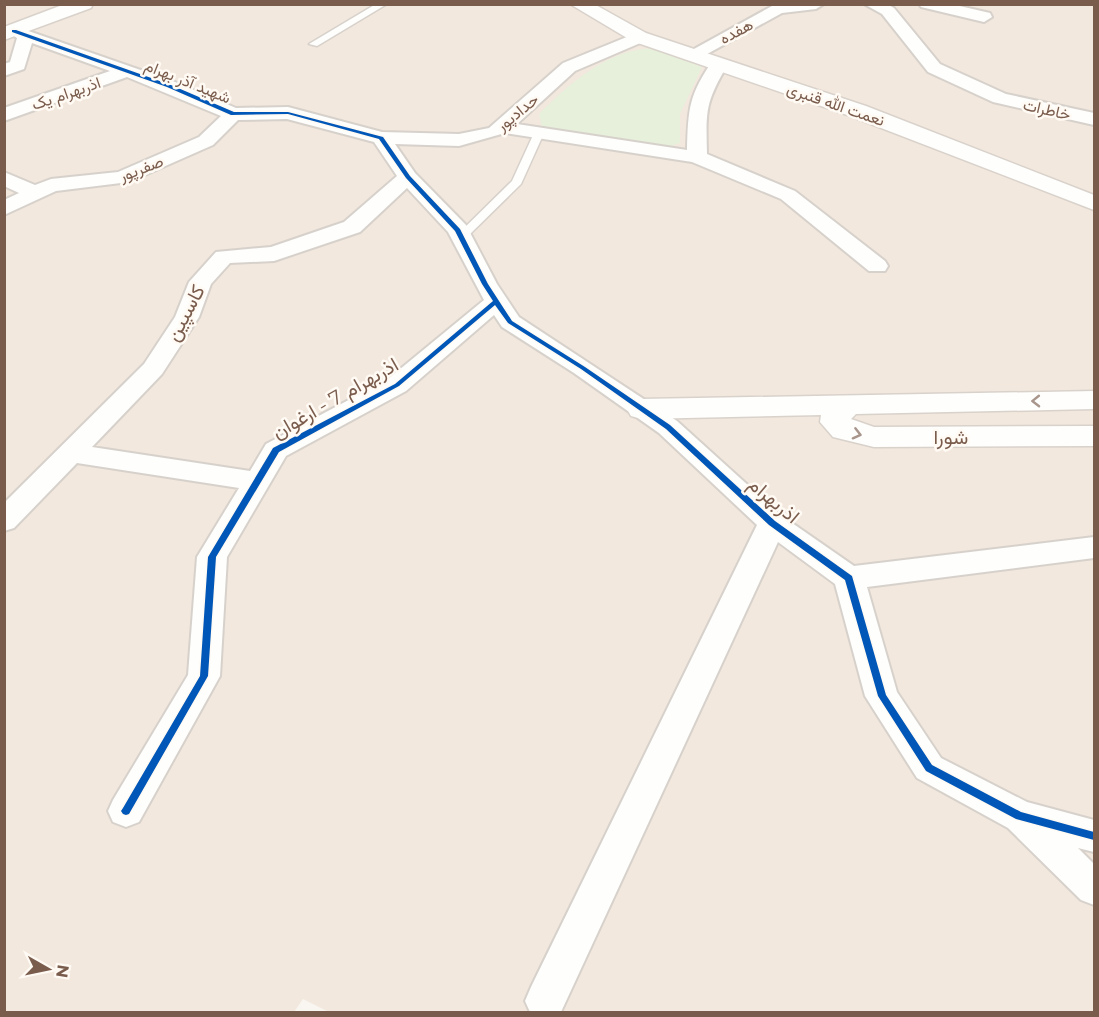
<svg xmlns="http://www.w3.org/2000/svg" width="1099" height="1017" viewBox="0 0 1099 1017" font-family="Montserrat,Vazirmatn,sans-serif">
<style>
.residential{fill:#f2e8de}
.green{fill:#e7f0db}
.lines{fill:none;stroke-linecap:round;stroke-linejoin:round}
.lane-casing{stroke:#d7d1cb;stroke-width:3}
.street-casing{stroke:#d7d1cb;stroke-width:4}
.secondary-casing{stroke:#d9d2cb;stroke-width:3}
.lane{fill:#fefefd;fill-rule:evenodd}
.street{fill:#fefefd;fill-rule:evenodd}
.secondary{fill:#fefefd;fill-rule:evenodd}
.cycleway-casing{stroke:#fffaf3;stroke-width:3}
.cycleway{fill:#0057b8;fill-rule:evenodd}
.oneway{stroke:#a8958b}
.labels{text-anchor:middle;stroke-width:5;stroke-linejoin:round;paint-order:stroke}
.far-street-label{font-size:16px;fill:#7a5c4d;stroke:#fffaf3}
.street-label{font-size:20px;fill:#7a5c4d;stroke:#fffaf3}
</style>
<rect width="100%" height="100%" fill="#f9f5f0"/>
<!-- residential -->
<path class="residential" d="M 5,5 L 1094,5 L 1094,1012 L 329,1012 L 303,999 L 294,1012 L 5,1012 Z"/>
<!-- green -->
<path class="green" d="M 651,48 L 702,67 L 680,114 L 680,143 L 668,147 L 558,132 L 542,127 L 539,114 C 570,83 606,51 651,48 Z"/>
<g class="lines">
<!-- lane casing -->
<g class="lane-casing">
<path id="lane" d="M 376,4 L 387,4 L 317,46 L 309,44 Z
M 539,130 L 544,133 L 521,184 L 465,239 L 457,239 L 457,235 L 512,181 L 534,133 Z"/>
</g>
<!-- street casing -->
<g class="street-casing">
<path id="street" d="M 824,4 L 816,9 L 782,13 L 698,59 L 686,59 L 683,55 L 772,6 Z
M 864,4 L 887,4 L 894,8 L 940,64 L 1006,94 L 1094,113 L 1094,125 L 993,102 L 928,72 L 882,14 Z
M 919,4 L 951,4 L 990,13 L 992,17 L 984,22 L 921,7 Z
M 14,26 L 175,82 L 236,108 L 288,107 L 382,132 L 459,134 L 489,128 L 563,63 L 639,32 L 645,33 L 648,37 L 645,41 L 575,71 L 517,124 L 687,150 C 688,108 689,95 713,60 L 725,60 L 728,64 C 705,103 706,110 707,154 L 795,191 L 885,261 L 888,266 L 885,271 L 869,271 L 781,199 L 692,162 L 505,133 L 459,146 L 395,144 L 415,173 L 466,225 L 497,284 L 519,317 L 677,421 L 782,516 L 854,566 L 1094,537 L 1094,558 L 867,587 L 897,692 L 941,758 L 1027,802 L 1094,820 L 1094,852 L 1078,848 L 1094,864 L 1094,905 L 1081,900 L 1008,828 L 917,778 L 865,696 L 835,584 L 778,542 L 561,1012 L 530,1012 L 525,1001 L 531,987 L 757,525 L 659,433 L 574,373 L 502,327 L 494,315 L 406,391 L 286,456 L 227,557 L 220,676 L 139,822 L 126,827 L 113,822 L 108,811 L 113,800 L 188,675 L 197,557 L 239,488 L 77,463 L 14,528 L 4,531 L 4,503 L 144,364 L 175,317 L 189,282 L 216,252 L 271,247 L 344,222 L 397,176 L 374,142 L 287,119 L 238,120 L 213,145 L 129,182 L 56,191 L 4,215 L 4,200 L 19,193 L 4,186 L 4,172 L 35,185 L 51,179 L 118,172 L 199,137 L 221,116 L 127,77 L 4,121 L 4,108 L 110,71 L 32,43 L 24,69 L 4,76 L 4,64 L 10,62 L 17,38 L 6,31 ZM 407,188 L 448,232 L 484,300 L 388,379 L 266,444 L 250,471 L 92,447 L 162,374 L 199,317 L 211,284 L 230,263 L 274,261 L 360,232 Z"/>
</g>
<!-- secondary casing -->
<g class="secondary-casing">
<path id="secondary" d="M 65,4 L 93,4 L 91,8 L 4,40 L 4,27 Z
M 570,4 L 594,4 L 646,33 L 866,106 L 1094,195 L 1094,210 L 850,116 L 632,41 Z
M 1094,391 L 1094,409 L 856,414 L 851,419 L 874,427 L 1094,426 L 1094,446 L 874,447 L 833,437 L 820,422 L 821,415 L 642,419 L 631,416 L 627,409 L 631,402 L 642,399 Z"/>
</g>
<!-- lane -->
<use href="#lane" class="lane"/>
<!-- street -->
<use href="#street" class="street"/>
<!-- secondary -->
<use href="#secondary" class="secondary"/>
<!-- cycleway casing -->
<g class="cycleway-casing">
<path id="cycleway" d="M 12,30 L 16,30 L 171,85 L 234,112 L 288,112 L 383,137 L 410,176 L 460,229 L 488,284 L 512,321 L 585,367 L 670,425 L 775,521 L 852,576 L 886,695 L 932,765 L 1021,812 L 1094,832 L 1094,840 L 1016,819 L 926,771 L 878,696 L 845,580 L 769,525 L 666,429 L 581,369 L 508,323 L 495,305 L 399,386 L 279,452 L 216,557 L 208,676 L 129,814 L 126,815 L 123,814 L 121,811 L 123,808 L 200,676 L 208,557 L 273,448 L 395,384 L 493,301 L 482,284 L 455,231 L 406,178 L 379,139 L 288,114 L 231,115 L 167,87 L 12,32 Z"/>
</g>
<!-- cycleway -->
<use href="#cycleway" class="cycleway"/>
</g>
<!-- one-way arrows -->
<defs><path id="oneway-chevron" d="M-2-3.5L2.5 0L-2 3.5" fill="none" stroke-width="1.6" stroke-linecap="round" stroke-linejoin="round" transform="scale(1.5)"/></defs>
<g class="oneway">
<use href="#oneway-chevron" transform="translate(1036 401) rotate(179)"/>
<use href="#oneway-chevron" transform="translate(857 434) rotate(14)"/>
</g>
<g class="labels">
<!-- far-street labels -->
<g class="far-street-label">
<text transform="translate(736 31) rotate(-28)" y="6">هفده</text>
<text transform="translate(188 81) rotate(22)" y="6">شهید آذر بهرام</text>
<text transform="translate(66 93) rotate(-19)" y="6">اذربهرام یک</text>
<text transform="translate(836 104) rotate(19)" y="6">نعمت الله قنبری</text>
<text transform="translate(1047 109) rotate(13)" y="6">خاطرات</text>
<text transform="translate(517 112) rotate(-39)" y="6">حدادپور</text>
<text transform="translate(141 168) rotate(-21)" y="6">صفرپور</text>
</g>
<!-- street labels -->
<g class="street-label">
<text transform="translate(185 313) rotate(-62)" y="7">کاسپین</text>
<text transform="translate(335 398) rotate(-30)" y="7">اذربهرام 7 - ارغوان</text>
<text x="951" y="444">شورا</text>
<text transform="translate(774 500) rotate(40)" y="7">اذربهرام</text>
</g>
</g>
<!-- border -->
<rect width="1099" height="1017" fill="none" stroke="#7a5c4d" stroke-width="12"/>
<!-- north arrow -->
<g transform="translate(48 969) rotate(99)" stroke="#fffaf3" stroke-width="4.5" paint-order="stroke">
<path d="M0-4.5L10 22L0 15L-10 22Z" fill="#7a5c4d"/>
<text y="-9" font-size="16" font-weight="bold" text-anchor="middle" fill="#7a5c4d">N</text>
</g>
</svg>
